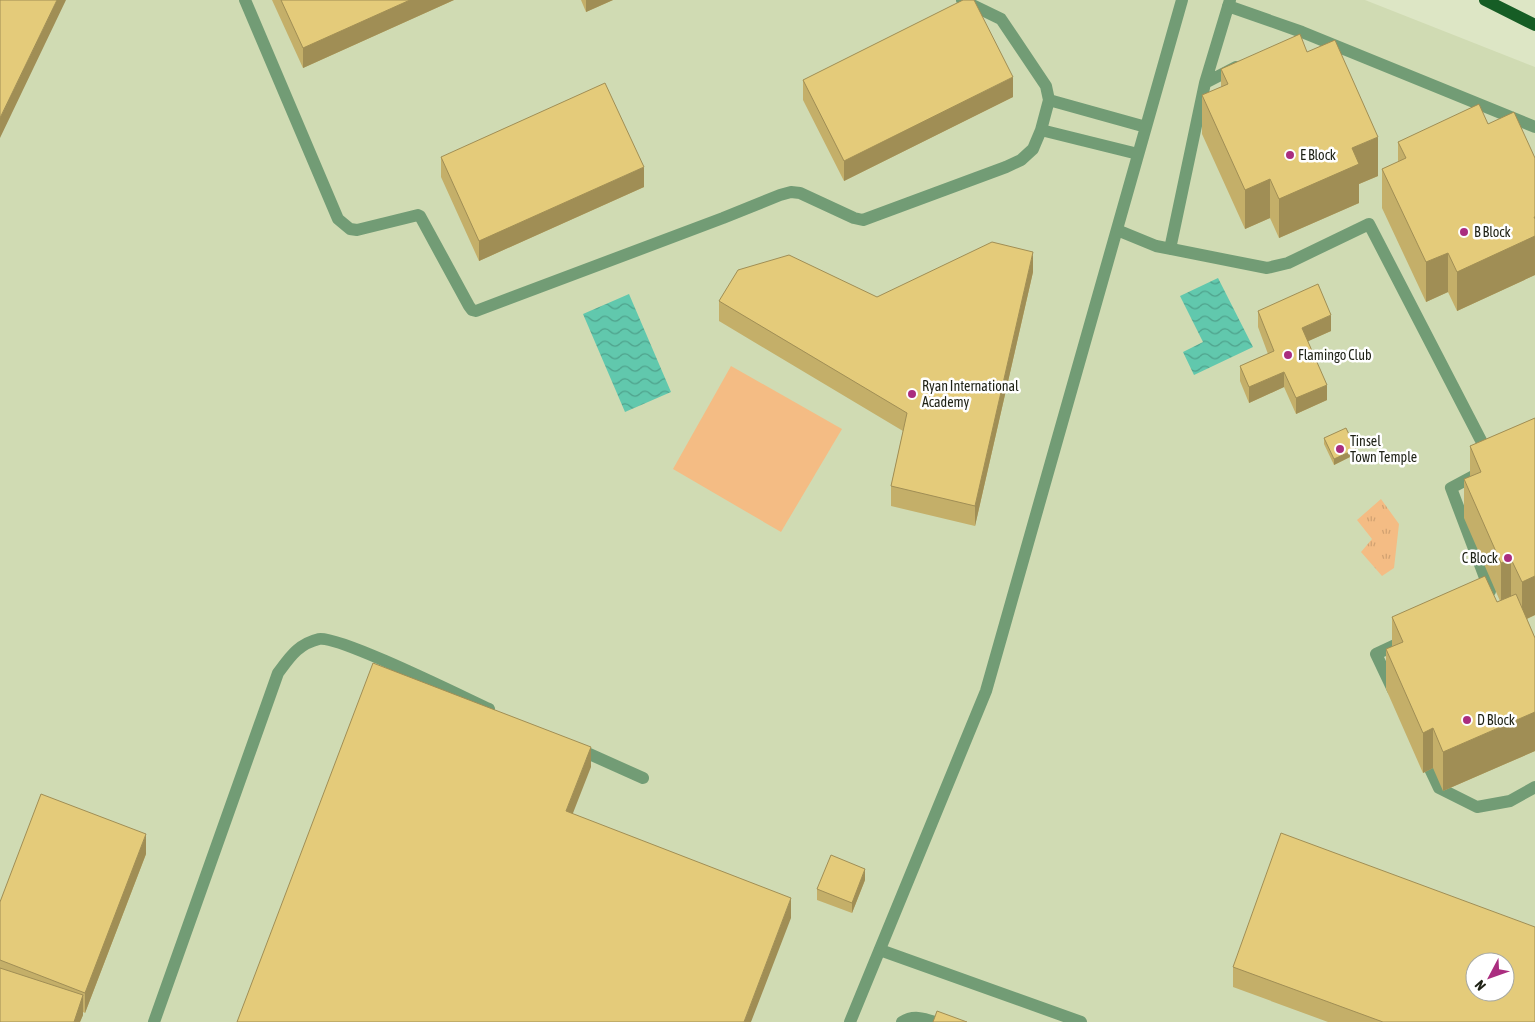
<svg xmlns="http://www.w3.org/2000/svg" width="1535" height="1022" viewBox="0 0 1535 1022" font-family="'Asap Condensed',sans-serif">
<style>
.built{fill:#d0dbb3;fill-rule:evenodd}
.park{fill:url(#park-tufts)}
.garden{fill:#f4bc84}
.water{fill:url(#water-waves)}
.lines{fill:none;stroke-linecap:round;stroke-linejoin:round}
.lane{stroke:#729c75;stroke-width:12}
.street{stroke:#729c75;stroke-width:12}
.primary{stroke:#165d25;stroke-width:12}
.wall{fill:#c4af69}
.shaded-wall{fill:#a08e55}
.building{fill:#e4cb7a;stroke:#a08e55;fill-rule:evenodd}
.poi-dot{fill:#aa2d7f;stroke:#fff;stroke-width:2}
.labels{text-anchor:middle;stroke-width:5;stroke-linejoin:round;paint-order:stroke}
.poi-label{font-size:14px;fill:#1f2216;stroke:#fff;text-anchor:start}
</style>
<defs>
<pattern id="park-tufts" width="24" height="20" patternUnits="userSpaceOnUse" patternTransform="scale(1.25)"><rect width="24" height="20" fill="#f4bc84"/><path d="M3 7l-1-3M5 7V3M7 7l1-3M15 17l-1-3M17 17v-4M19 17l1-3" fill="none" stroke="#d1a171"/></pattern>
<pattern id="water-waves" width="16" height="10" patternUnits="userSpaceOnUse" patternTransform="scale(1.25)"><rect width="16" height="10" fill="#61c8ad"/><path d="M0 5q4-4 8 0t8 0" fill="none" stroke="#4fa28c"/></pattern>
</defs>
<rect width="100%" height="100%" fill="#dde6c5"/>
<!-- built -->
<path class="built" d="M 0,0 L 1365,0 L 1535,67 L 1535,1022 L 0,1022 ZM 1475,962 L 1505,962 L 1505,992 L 1475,992 Z"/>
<!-- park -->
<path class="park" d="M 1381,499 L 1399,524 L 1394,568 L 1382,576 L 1361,552 L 1372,539 L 1357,520 Z"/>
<!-- garden -->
<path class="garden" d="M 731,366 L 842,429 L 781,532 L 673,469 Z"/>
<!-- water -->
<path class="water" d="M 1218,278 L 1253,347 L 1194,375 L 1183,352 L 1203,342 L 1180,296 Z
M 629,294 L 671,392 L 625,412 L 583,314 Z"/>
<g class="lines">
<!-- lane -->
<path class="lane" d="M 576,748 L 643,778
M 880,950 L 1081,1022
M 154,1022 L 278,673 C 290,657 298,644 319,639 C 338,635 463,697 489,709
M 902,1022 C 913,1015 923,1018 935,1022"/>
<!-- street -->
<path class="street" d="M 245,0 L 338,219 L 350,229 L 357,230 L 418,215 L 420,216 L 469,306 L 472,310 L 476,311 L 723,218 L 780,195 L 791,192 L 800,193 L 854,218 L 863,220 L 1006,167 L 1021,160 L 1033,149 L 1041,130 L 1049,100 L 1046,86 L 1001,19 L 962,0
M 1228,6 L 1302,32 L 1535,127
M 1205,83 L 1230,0
M 1049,100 L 1146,127
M 1041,130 L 1138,154
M 1117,230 L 1156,246 L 1267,268 L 1288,263 L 1369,224 L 1489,456
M 1170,249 L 1205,83 L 1236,67
M 1479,473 L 1451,488 L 1490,591
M 1393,690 L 1376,654 L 1406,640
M 1423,754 L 1439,788 L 1477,807 L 1510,801 L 1535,787
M 850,1022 L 986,691 L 1182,0"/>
<!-- primary -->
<path class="primary" d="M 1485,0 L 1535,25"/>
</g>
<!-- wall -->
<path class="wall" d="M 272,0 L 454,0 L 303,68 Z
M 581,0 L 613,0 L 586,12 Z
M 1307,52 L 1378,176 L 1359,184 L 1359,203 L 1279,238 L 1270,218 L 1245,229 L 1202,134 L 1202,95 L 1221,87 L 1221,69 Z
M 803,80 L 1013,97 L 844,181 L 803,100 Z
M 1488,124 L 1535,158 L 1535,275 L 1457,311 L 1448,292 L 1426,302 L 1382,208 L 1382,169 L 1398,162 L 1398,142 Z
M 441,157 L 644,187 L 479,261 L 441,177 Z
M 1033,272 L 975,526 L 891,506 L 891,486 L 903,431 L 719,321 L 719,301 L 877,297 Z
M 1258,311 L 1331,331 L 1308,341 L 1327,400 L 1296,414 L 1284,387 L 1249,403 L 1240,381 L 1240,366 L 1268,354 L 1258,327 Z
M 1535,418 L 1535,615 L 1527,619 L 1535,638 L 1535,751 L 1443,791 L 1433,768 L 1423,773 L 1386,689 L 1386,649 L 1392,647 L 1392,617 L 1497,602 L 1500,601 L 1464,518 L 1464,479 L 1470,477 L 1470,446 Z
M 1324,438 L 1356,454 L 1334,465 L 1324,444 Z
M 146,854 L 85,1013 L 83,1012 L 83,1015 L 80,1022 L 0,1022 L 0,902 Z
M 865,880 L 852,913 L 817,900 L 817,889 Z
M 1233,967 L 1535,1022 L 1328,1022 L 1233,987 Z"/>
<!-- shaded-wall -->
<path class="shaded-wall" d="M 57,0 L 66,0 L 0,138 L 0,118 Z
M 410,0 L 454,0 L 303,68 L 303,48 Z
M 586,0 L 613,0 L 586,12 Z
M 1013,77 L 1013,97 L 844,181 L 844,161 Z
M 1378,137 L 1378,176 L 1359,184 L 1359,203 L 1279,238 L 1279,199 L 1352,148 Z
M 644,167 L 644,187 L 479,261 L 479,241 Z
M 1270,179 L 1270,218 L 1245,229 L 1245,190 Z
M 1535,217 L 1535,275 L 1457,311 L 1457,272 Z
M 1033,252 L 1033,272 L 975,526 L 975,506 Z
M 1448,253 L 1448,292 L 1426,302 L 1426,262 Z
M 1331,315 L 1331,331 L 1302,344 L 1302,328 Z
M 1284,372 L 1284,387 L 1249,403 L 1249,387 Z
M 1327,385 L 1327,400 L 1296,414 L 1296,398 Z
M 1356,449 L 1356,454 L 1334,465 L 1334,459 Z
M 1511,559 L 1511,598 L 1501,602 L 1501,563 Z
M 1535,576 L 1535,615 L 1522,621 L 1522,582 Z
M 1535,712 L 1535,751 L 1443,791 L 1443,752 Z
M 1433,728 L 1433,768 L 1423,773 L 1423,733 Z
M 591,747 L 591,767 L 566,831 L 566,811 Z
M 146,834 L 146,854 L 85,1013 L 85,993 Z
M 865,869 L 865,880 L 852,913 L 852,903 Z
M 791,898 L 791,918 L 751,1022 L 744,1022 Z
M 83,995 L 83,1015 L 80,1022 L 74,1022 Z"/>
<!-- building -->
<path class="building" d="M 0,0 L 57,0 L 0,118 Z
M 281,0 L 410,0 L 303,48 Z
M 963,0 L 974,0 L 1013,77 L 844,161 L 803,80 Z
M 1300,34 L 1307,52 L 1335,40 L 1378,137 L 1352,148 L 1359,164 L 1279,199 L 1270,179 L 1245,190 L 1202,95 L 1228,84 L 1221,69 Z
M 605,83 L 644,167 L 479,241 L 441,157 Z
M 1479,104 L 1488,124 L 1514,112 L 1535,158 L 1535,217 L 1534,217 L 1535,219 L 1535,236 L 1457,272 L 1448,253 L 1426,262 L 1382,169 L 1406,158 L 1398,142 Z
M 992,242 L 1033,252 L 975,506 L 891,486 L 907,413 L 719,301 L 738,270 L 789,255 L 877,297 Z
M 1318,284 L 1331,315 L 1302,328 L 1327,385 L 1296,398 L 1284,372 L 1249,387 L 1240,366 L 1274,351 L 1258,311 Z
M 1535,418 L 1535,576 L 1522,582 L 1511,559 L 1501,563 L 1464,479 L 1481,472 L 1470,446 Z
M 1346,428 L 1356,449 L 1334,459 L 1324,438 Z
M 1485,576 L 1497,602 L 1516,594 L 1535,638 L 1535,712 L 1443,752 L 1433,728 L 1423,733 L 1386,649 L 1403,642 L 1392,617 Z
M 373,663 L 591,747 L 566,811 L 791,898 L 744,1022 L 237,1022 Z
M 41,794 L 146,834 L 85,993 L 0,960 L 0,902 Z
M 1281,833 L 1535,927 L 1535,1022 L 1383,1022 L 1233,967 ZM 1475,962 L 1505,962 L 1505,992 L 1475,992 Z
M 831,855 L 865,869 L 852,903 L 817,889 Z
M 0,968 L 83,995 L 74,1022 L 0,1022 Z
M 937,1011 L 967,1022 L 933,1022 Z"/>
<!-- markers -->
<g class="poi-dot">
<circle cx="1290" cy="155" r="5"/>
<circle cx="1464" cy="232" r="5"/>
<circle cx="1288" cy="355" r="5"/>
<circle cx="912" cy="394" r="5"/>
<circle cx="1340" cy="449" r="5"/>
<circle cx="1508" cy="558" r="5"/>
<circle cx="1467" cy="720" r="5"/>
</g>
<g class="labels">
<!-- poi labels -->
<g class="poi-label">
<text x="1300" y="160">E Block</text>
<text x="1474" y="237">B Block</text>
<text x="1298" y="360">Flamingo Club</text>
<text x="922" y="391">Ryan International<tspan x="922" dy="16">Academy</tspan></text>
<text x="1350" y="446">Tinsel<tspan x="1350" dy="16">Town Temple</tspan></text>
<text x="1498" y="563" text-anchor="end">C Block</text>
<text x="1477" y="725">D Block</text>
</g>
</g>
<!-- north arrow -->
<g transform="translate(1490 977) rotate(229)"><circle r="24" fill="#ffffff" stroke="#a5a7a2"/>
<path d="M0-4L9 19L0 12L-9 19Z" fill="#aa2d7f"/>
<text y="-8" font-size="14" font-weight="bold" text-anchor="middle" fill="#1f2216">N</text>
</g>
</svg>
